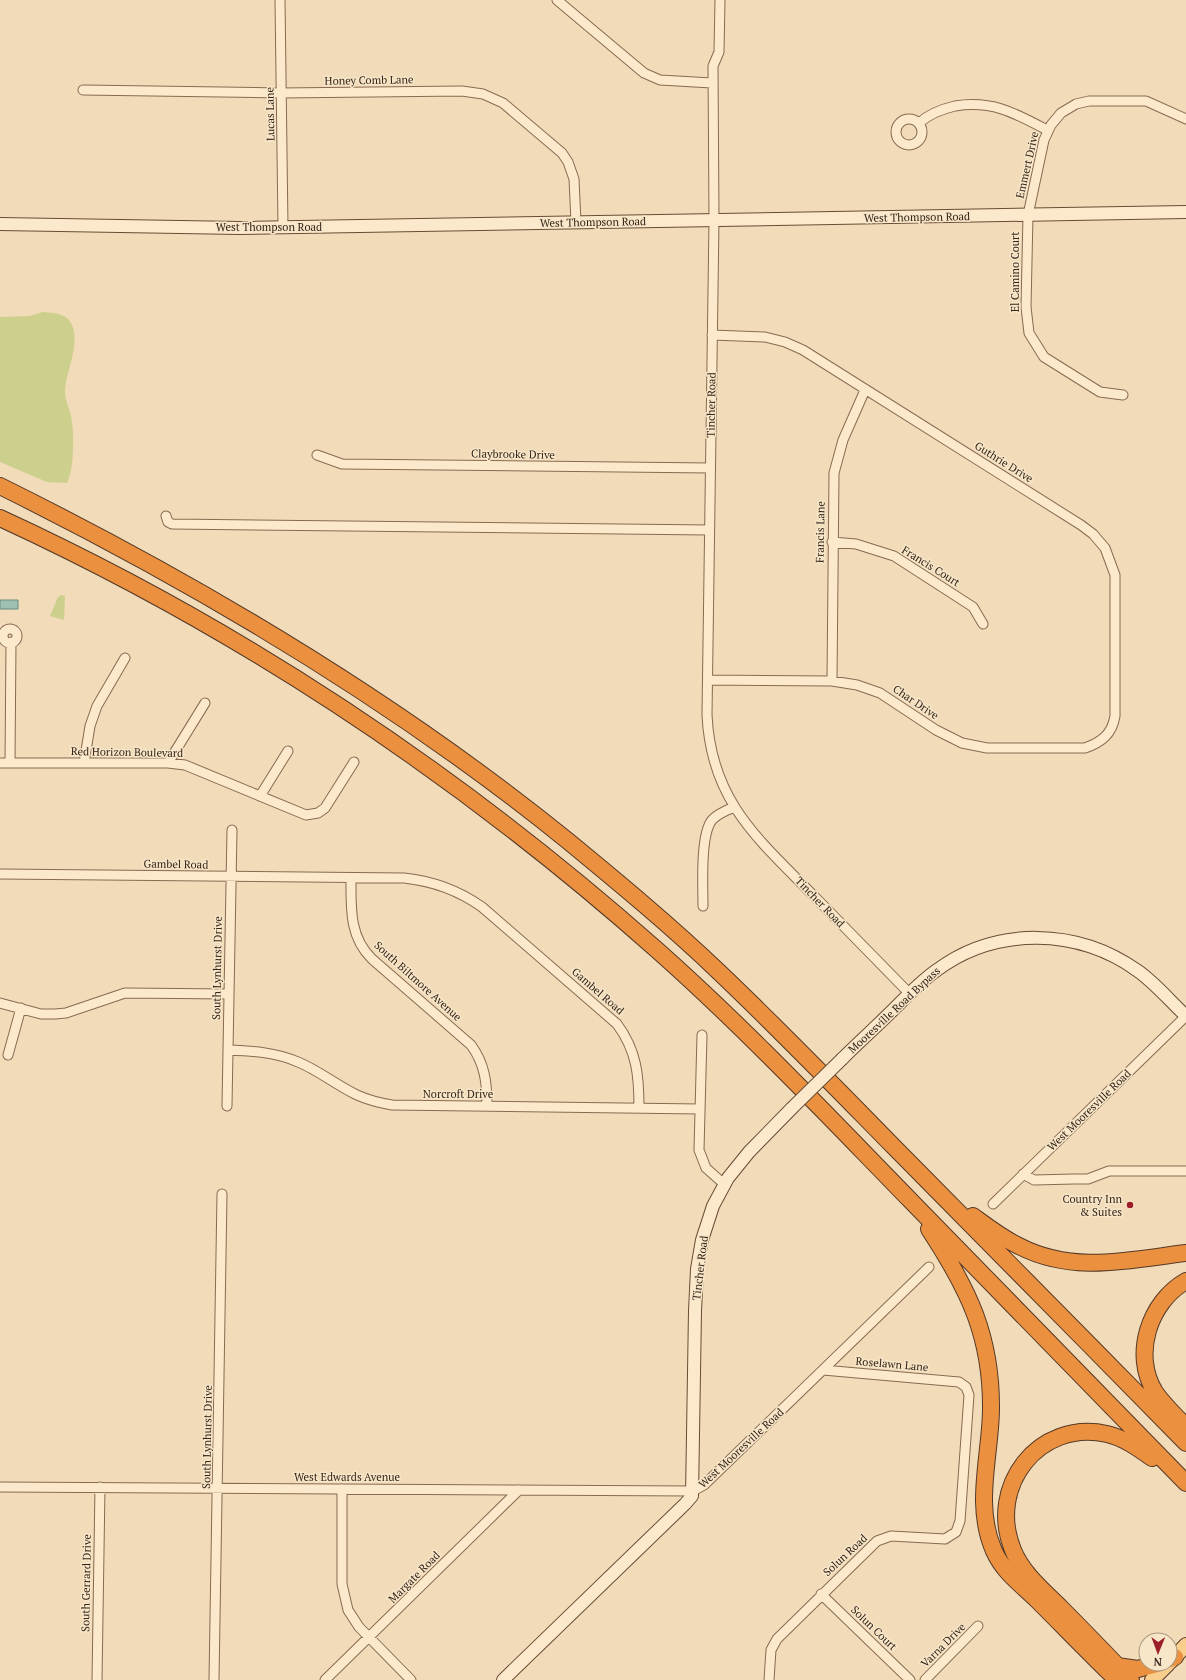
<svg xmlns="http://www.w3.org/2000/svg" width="1186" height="1680" viewBox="0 0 1186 1680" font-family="'PT Serif',serif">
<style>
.green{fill:#cdcf8c}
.water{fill:#9ec0b3;stroke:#658e80}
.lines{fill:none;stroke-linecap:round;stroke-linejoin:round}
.street-casing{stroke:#886a52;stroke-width:11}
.secondary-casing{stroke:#694b36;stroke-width:14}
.primary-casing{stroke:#543928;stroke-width:16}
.highway-casing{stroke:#543928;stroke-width:18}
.street{stroke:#fce9cb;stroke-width:9}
.secondary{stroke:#fce9cb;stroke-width:12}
.primary{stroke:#f9cd8b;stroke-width:14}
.highway{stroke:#ea903f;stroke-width:16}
.secondary-bridge-casing{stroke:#694b36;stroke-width:14;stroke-linecap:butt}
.secondary-bridge{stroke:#fce9cb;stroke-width:12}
.poi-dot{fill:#9b1e29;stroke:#f8e6c8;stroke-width:1.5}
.labels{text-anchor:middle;stroke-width:3;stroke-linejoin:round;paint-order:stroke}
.street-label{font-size:11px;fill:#352419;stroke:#f8e6c8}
.poi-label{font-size:11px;fill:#352419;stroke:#f8e6c8;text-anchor:end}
</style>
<rect width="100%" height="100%" fill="#f1dbb8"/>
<!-- green -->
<path class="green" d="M 43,312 C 54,313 67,313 72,325 C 80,344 67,369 65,389 C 64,400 71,410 72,422 C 74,437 74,469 67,483 L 47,482 L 0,462 L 0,317 L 30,316 Z
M 61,595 L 65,596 L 65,598 L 64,620 L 50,616 L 58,597 Z"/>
<!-- water -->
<path class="water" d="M 0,600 L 18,600 L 18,609 L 0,609 Z"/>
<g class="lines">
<!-- street casing -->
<g class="street-casing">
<path id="street" d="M 280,0 L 283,227
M 557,0 L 644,73 L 660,80 L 712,83
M 720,0 L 719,52 L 713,66 L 714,220 L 707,715 C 711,801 758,839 814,896 C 846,929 878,961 910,994
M 83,90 L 281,93 L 462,91 L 483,94 L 503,103 L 562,153 L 568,162 L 574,179 L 576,222
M896 132a13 13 0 1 1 26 0a13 13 0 1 1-26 0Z
M 919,123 C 929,114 942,109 955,106 C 992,100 1015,113 1047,130
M 1123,395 L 1100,392 L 1044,357 L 1029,333 L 1026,307 L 1028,215 L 1044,140 L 1051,125 L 1061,113 L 1076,104 L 1089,101 L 1146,101 L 1186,119
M 317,455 L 342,464 L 710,468
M 166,516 L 168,522 L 172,524 L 709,530
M 832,542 L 856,544 L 894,556 L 973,607 L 983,624
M3 636a7 7 0 1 1 14 0a7 7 0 1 1-14 0Z
M 708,680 L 832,681 L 857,685 L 880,693 L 936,730 L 962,743 L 987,748 L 1085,748 C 1102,742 1112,734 1115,716 L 1115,575 L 1105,548 L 1093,534 L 1081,525 L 803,350 L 785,342 L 765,337 L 712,335
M 832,681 L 834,473 L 843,440 L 865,390
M 0,763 L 168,763 L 185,765 L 306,815 L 318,813 L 325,808 L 354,762
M 10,763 L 11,642
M 84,763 L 90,726 L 97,706 L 125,658
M 168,763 L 205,703
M 260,796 L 288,751
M 0,874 L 404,878 C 433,881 458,890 482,907 L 617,1024 C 637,1051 639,1076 639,1108
M 351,878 C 351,907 349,937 372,959 L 471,1045 C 485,1064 487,1083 487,1106
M 703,906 C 703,886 700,835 712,820 C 717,814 727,810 734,807
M 0,1003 L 41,1014 L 55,1014 L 66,1013 L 125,993 L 229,994
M 702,1035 L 699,1150 L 706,1168 L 724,1184
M 228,1050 C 252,1051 275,1052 298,1062 C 318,1070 336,1085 357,1095 C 368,1100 380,1103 392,1105 L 700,1109
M 8,1055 L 21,1008
M 227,1106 L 232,830
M 1023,1174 L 1034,1180 L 1074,1179 L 1088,1179 L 1109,1171 L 1186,1171
M 993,1204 L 1186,1016
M 0,1487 L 693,1491 L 704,1485 L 929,1267
M 342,1489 L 342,1584 L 348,1610 L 359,1627 L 411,1680
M 821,1594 L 910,1680
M 97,1680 L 100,1487
M 214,1680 L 222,1194
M 325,1680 L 519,1490
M 769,1680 L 771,1650 L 777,1639 L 877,1541 L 891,1536 L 945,1539 L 956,1532 L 960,1521 L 969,1395 L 966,1387 L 959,1382 L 823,1370
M 925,1680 L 978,1626"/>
</g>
<!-- secondary casing -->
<g class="secondary-casing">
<path id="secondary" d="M 0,224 L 240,228 L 1186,212
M 842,1059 C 859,1042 877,1026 894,1009 C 908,995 921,981 937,970 C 996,926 1078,928 1138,971 C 1155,983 1170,1001 1186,1016
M 503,1680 L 685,1504 L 692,1496 L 695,1311 L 697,1269 L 702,1240 L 713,1206 L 728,1178 L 749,1152 L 792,1108"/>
</g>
<!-- primary casing -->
<g class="primary-casing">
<path id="primary" d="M 1170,1662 L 1186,1645
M 1152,1680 L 1168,1664"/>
</g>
<!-- highway casing -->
<g class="highway-casing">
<path id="highway" d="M 0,486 C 200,585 394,700 568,841 C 619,883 671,926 719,972 C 779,1029 836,1088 894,1147 C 991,1245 1089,1344 1186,1443
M 0,518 C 239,628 461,776 657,950 C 746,1029 827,1115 910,1200 C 1002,1294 1094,1388 1186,1483
M 973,1216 C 988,1227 1002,1238 1019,1246 C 1073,1274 1129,1260 1186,1253
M 929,1229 C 969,1290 992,1337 991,1411 C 990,1458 974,1506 994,1551 C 1004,1573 1021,1584 1038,1601 C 1064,1627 1090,1654 1117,1680
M 1186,1281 C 1149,1302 1132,1355 1155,1392 C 1164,1405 1176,1416 1186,1427
M 1170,1659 L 1175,1657
M 1117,1666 L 1138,1669 L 1157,1664
M 1131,1680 C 1108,1656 1085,1632 1061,1608 C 1044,1591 1022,1573 1013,1550 C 987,1487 1038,1419 1107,1434 C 1124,1438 1138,1448 1152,1458"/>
</g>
<!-- street -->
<use href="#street" class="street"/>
<!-- secondary -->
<use href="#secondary" class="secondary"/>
<!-- primary -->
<use href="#primary" class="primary"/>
<!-- highway -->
<use href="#highway" class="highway"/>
<!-- secondary-bridge casing -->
<g class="secondary-bridge-casing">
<path id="secondary-bridge" d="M 792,1108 L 842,1059"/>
</g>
<!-- secondary-bridge -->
<use href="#secondary-bridge" class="secondary-bridge"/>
</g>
<!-- markers -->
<circle class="poi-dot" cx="1130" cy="1205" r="4"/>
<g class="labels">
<!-- street labels -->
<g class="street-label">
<text transform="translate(369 80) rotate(-1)" y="4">Honey Comb Lane</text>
<text transform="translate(270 114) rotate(-91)" y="4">Lucas Lane</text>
<text transform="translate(1027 165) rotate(-77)" y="4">Emmert Drive</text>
<text transform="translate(917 217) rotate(-1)" y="4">West Thompson Road</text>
<text transform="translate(593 222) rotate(-1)" y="4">West Thompson Road</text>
<text x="269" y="231">West Thompson Road</text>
<text transform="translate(1015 272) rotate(-90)" y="4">El Camino Court</text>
<text transform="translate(711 405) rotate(-89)" y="4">Tincher Road</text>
<text transform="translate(513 454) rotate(1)" y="4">Claybrooke Drive</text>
<text transform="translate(1004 462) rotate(32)" y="4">Guthrie Drive</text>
<text transform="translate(820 532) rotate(-89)" y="4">Francis Lane</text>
<text transform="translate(931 566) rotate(32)" y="4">Francis Court</text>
<text transform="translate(916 702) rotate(34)" y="4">Char Drive</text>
<text transform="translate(127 752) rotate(1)" y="4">Red Horizon Boulevard</text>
<text transform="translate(176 864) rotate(1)" y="4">Gambel Road</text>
<text transform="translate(820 902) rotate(46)" y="4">Tincher Road</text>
<text transform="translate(217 968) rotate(-89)" y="4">South Lynhurst Drive</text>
<text transform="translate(418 981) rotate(42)" y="4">South Biltmore Avenue</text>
<text transform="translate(598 991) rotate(41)" y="4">Gambel Road</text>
<text transform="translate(894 1010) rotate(-43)" y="4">Mooresville Road Bypass</text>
<text x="458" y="1098">Norcroft Drive</text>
<text transform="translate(1089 1110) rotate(-44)" y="4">West Mooresville Road</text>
<text transform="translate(700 1268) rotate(-83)" y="4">Tincher Road</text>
<text transform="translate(892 1364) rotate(5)" y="4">Roselawn Lane</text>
<text transform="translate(207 1437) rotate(-89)" y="4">South Lynhurst Drive</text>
<text transform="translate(741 1448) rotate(-43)" y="4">West Mooresville Road</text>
<text x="347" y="1481">West Edwards Avenue</text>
<text transform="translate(845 1555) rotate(-43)" y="4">Solun Road</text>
<text transform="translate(414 1577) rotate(-45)" y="4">Margate Road</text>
<text transform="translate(86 1583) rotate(-89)" y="4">South Gerrard Drive</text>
<text transform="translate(874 1628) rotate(44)" y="4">Solun Court</text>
<text transform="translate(943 1645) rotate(-45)" y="4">Varna Drive</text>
</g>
<!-- poi labels -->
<g class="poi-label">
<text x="1122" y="1203">Country Inn<tspan x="1122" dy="13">&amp; Suites</tspan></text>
</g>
</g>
<!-- north arrow -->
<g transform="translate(1158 1652) rotate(181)"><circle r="19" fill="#f8e6c8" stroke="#aa9882"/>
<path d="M0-3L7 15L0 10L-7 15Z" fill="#9b1e29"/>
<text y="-6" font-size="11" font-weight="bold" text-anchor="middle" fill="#352419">N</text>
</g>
</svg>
